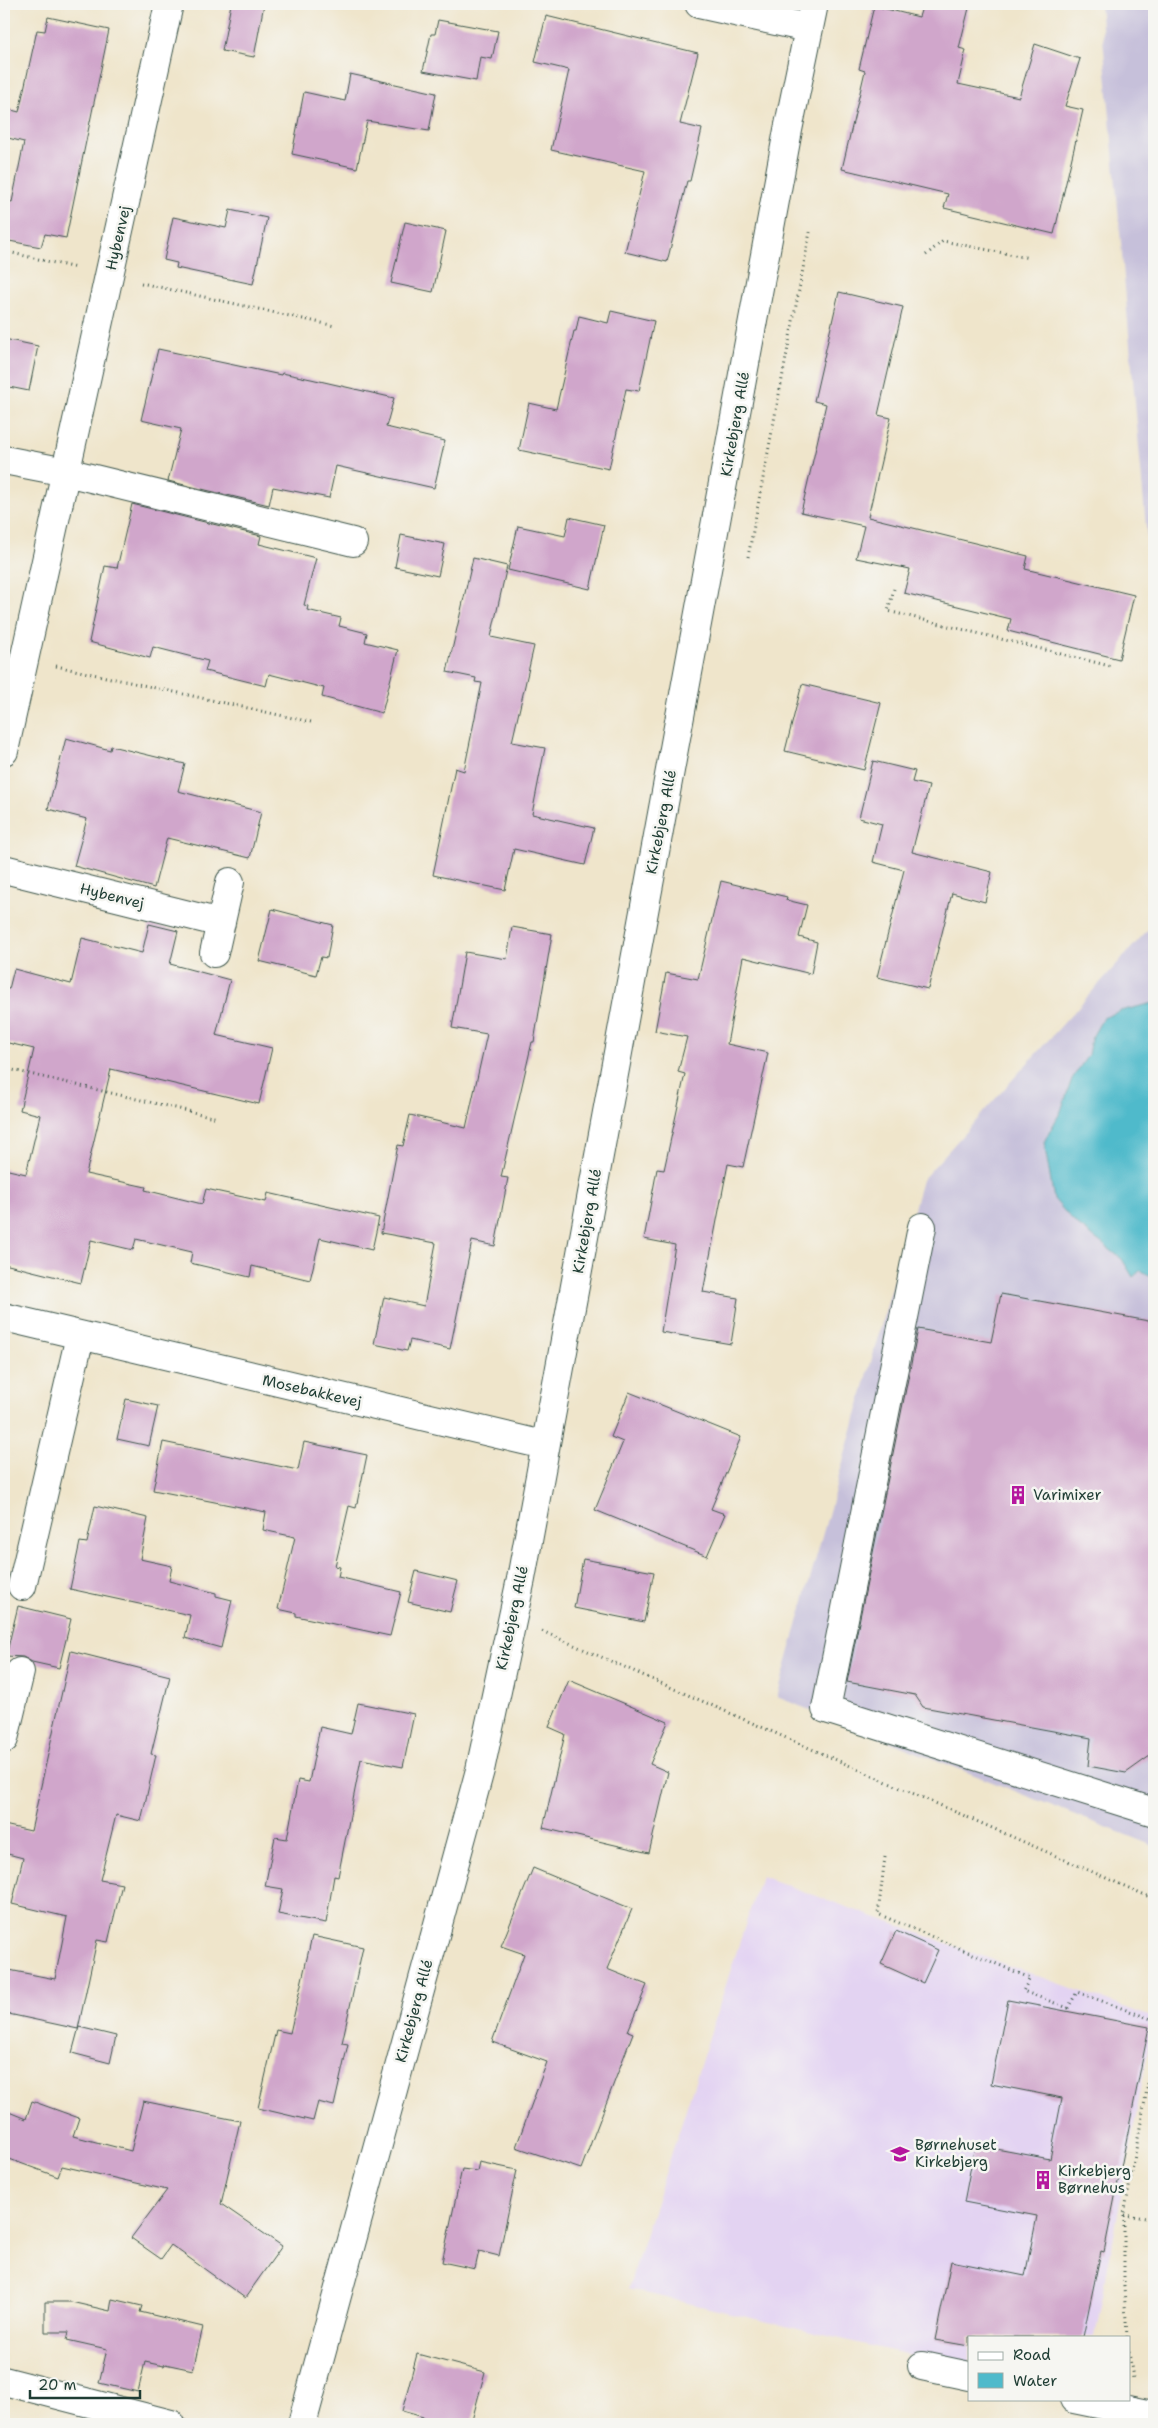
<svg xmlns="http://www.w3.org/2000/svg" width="1158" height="2428" viewBox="0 0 1158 2428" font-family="'Shantell Sans',sans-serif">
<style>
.built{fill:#e3d3f2}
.industrial{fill:#c6c0da}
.water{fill:#4fbacb;stroke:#377c80}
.building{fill:#d0a6cb}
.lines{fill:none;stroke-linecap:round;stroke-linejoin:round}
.minor-casing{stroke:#3e564b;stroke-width:30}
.path{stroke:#3e564b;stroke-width:3;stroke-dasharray:1 4;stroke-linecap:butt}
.minor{stroke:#fff;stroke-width:28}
.labels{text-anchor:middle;stroke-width:5;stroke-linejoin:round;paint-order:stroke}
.street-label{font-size:15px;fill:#1f3d34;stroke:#f6f6f2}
.poi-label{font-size:15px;fill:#1f3d34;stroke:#f6f6f2;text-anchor:start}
</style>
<rect width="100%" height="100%" fill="#f6f6f2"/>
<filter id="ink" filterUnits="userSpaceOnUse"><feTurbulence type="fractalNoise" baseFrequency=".02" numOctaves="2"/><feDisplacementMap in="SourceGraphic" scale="10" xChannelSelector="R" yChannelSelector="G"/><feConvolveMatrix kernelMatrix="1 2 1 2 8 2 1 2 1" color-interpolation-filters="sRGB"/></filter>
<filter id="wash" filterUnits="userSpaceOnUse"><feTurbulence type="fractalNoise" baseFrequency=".0096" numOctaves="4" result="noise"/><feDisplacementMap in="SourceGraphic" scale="20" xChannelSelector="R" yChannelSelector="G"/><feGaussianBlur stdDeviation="1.12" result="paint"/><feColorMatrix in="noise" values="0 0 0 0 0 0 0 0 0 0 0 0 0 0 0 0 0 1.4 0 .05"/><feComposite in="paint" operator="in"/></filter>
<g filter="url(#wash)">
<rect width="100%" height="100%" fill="#efe5cb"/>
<!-- built -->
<path class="built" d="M 761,1876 L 1154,2018 L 1095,2337 L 969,2337 L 969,2369 L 628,2289 Z"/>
<!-- industrial -->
<path class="industrial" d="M 1100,4 L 1154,4 L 1154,618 Z
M 1154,923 L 1154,1846 L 777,1697 L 922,1180 Z"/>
<!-- water -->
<path class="water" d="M 1154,1003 L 1154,1280 L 1141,1270 L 1133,1277 L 1122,1259 L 1073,1221 L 1054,1199 L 1044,1142 L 1061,1111 L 1072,1079 L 1088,1055 L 1091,1039 L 1103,1018 L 1120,1011 Z"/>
<g id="blocks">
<!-- building -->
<path class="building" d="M 231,4 L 264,4 L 254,57 L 222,51 Z
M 923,4 L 970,4 L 959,48 L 966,50 L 958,84 L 1019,97 L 1035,44 L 1080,59 L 1065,106 L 1083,110 L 1054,234 L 944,208 L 948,194 L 842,169 L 865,71 L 859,69 L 874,6 L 919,17 Z
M 546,16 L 698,53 L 680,124 L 702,129 L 690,181 L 687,181 L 667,262 L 625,252 L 645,171 L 551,150 L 569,70 L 535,62 Z
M 48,17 L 109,30 L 66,238 L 45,234 L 41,247 L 4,240 L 4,200 L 12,202 L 24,142 L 4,137 L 4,108 L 19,112 L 37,30 L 45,31 Z
M 438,20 L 498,31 L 492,59 L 480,57 L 476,81 L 423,71 L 431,34 L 435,34 Z
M 350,74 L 436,93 L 429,131 L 367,121 L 357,168 L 292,154 L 304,92 L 345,101 Z
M 230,210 L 267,218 L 253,284 L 176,268 L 177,263 L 164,260 L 173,217 L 226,228 Z
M 405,222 L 446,231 L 433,292 L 391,283 Z
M 839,292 L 903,307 L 878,415 L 891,418 L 868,517 L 1028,556 L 1025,569 L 1134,595 L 1119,659 L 1008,631 L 1011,619 L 904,593 L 910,569 L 856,558 L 864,526 L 801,512 L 826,404 L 814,401 Z
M 611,311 L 654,321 L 639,391 L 626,389 L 609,469 L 519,450 L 529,403 L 556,409 L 574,331 L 576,331 L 579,316 L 608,323 Z
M 4,339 L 38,346 L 29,391 L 4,386 Z
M 158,349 L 281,375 L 282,373 L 311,379 L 394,398 L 386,427 L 445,441 L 434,488 L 336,466 L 329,498 L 273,487 L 269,505 L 168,481 L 181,429 L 141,420 Z
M 132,504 L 261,536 L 259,544 L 316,558 L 304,605 L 308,606 L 307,610 L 341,618 L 339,626 L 367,633 L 365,642 L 398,650 L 382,713 L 322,697 L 324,688 L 269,674 L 266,686 L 205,671 L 208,661 L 153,647 L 150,658 L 89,642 L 105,566 L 117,568 Z
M 569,517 L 604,525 L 590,589 L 508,570 L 518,526 L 565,536 Z
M 401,535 L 445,544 L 438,576 L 395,567 Z
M 473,558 L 507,566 L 491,637 L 534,646 L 512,742 L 545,748 L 532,814 L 594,828 L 585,865 L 514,849 L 505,890 L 433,875 L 455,768 L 464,771 L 482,683 L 475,682 L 476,678 L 447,672 Z
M 802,684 L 881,703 L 864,770 L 785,751 Z
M 66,738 L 110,750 L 111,746 L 185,764 L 178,791 L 261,812 L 250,858 L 167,838 L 154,888 L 74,866 L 87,819 L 48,809 Z
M 873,761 L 915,771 L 912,782 L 929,786 L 912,852 L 992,872 L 985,902 L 952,893 L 928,989 L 877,977 L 904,870 L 873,862 L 882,824 L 859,818 Z
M 721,881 L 787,897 L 786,900 L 807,905 L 799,937 L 817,942 L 811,974 L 743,957 L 727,1044 L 768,1053 L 743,1167 L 728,1164 L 703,1292 L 738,1298 L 731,1344 L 661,1332 L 675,1245 L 644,1239 L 657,1169 L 664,1170 L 685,1074 L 678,1072 L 687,1037 L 655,1031 L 666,973 L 698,979 Z
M 272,909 L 333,925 L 327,958 L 321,957 L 316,975 L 259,961 Z
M 149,924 L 178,931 L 170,964 L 230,980 L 216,1035 L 272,1048 L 259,1104 L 111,1069 L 86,1174 L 146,1187 L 145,1190 L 202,1204 L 206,1189 L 266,1202 L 268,1193 L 379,1218 L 372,1250 L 320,1238 L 310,1280 L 252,1266 L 250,1277 L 190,1263 L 192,1252 L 136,1239 L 133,1250 L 91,1240 L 81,1283 L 4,1264 L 4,1169 L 26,1174 L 40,1115 L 20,1110 L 34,1049 L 4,1042 L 4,988 L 9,989 L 14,969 L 71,984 L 82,938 L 142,953 Z
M 512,927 L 552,934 L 534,1042 L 532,1042 L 501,1177 L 508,1178 L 495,1246 L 472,1241 L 450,1349 L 410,1340 L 407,1351 L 374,1344 L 384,1297 L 424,1306 L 436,1243 L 381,1233 L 398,1145 L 403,1146 L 410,1115 L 466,1128 L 487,1034 L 452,1028 L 465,952 L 507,959 Z
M 1001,1294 L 1154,1322 L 1154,1753 L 1126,1773 L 1088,1766 L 1091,1738 L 923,1707 L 915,1695 L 847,1682 L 918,1329 L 991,1342 Z
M 629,1392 L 741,1437 L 711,1509 L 725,1514 L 707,1556 L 595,1510 L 623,1442 L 611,1437 Z
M 126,1399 L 158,1406 L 149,1446 L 117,1439 Z
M 163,1442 L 298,1470 L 304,1442 L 367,1455 L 356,1508 L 349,1506 L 335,1566 L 340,1567 L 338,1577 L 401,1592 L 390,1636 L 296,1616 L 296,1613 L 278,1609 L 295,1537 L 263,1530 L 266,1512 L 153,1490 Z
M 95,1506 L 148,1518 L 140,1559 L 172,1566 L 169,1581 L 216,1593 L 216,1596 L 232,1600 L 221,1648 L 185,1638 L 190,1615 L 70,1589 L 80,1542 L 87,1543 Z
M 583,1559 L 654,1572 L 644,1622 L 574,1608 Z
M 416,1571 L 458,1581 L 450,1612 L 408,1602 Z
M 18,1606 L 71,1619 L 59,1668 L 32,1662 L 23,1657 L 6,1656 Z
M 71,1651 L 170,1676 L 151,1754 L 156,1755 L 141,1821 L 116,1815 L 100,1880 L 122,1884 L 108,1942 L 97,1940 L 78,2029 L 4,2013 L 4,1969 L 55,1979 L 67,1917 L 12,1904 L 23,1858 L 4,1853 L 4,1825 L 31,1831 Z
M 569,1680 L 668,1722 L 650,1764 L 668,1772 L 649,1853 L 543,1828 L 565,1734 L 549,1727 Z
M 358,1703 L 414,1714 L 403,1767 L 361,1759 L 338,1877 L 334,1876 L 326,1923 L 278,1914 L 283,1889 L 265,1886 L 275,1837 L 287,1839 L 298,1780 L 309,1782 L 320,1727 L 351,1734 Z
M 533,1868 L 632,1909 L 607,1969 L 647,1985 L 628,2031 L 633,2033 L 581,2169 L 516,2147 L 547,2062 L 492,2042 L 524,1954 L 501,1946 Z
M 896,1931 L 938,1950 L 923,1983 L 881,1964 Z
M 312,1936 L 363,1947 L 342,2043 L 348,2044 L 334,2106 L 318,2102 L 313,2121 L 258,2108 L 276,2030 L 290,2033 Z
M 1008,2000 L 1149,2027 L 1104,2252 L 1101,2251 L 1083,2337 L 969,2337 L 969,2346 L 935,2340 L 951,2261 L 1025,2276 L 1037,2216 L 964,2202 L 975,2145 L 1050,2159 L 1062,2098 L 991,2084 Z
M 79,2027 L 116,2036 L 110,2063 L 72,2053 Z
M 32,2101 L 79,2118 L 73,2136 L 131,2151 L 143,2101 L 240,2121 L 221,2204 L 282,2246 L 245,2298 L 171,2245 L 161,2259 L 131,2238 L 167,2190 L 62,2166 L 58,2177 L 4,2157 L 4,2110 L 26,2119 Z
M 479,2162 L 517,2170 L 499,2256 L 479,2251 L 475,2269 L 442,2262 L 462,2169 L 477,2171 Z
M 112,2299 L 142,2306 L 140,2312 L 203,2327 L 193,2370 L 165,2364 L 164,2366 L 145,2362 L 138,2392 L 99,2383 L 107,2349 L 67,2340 L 69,2332 L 45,2332 L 45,2302 L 71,2302 L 110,2311 Z
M 417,2354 L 485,2372 L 471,2424 L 417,2424 L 423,2417 L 402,2411 Z"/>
</g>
</g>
<g filter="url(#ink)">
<use href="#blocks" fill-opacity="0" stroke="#3e564b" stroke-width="1"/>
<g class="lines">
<!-- minor casing -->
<g class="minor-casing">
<path id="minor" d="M 699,4 L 808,28
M 4,460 L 66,472 L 353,542
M 4,751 L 169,4
M 4,869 L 221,923
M 214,953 L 230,882
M 922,1227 L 826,1709 L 1154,1812
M 4,1317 L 544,1445
M 22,1586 L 80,1336
M 4,1739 L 20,1672
M 922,2366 L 969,2376
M 4,2381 L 171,2424
M 1074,2399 L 1147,2414 L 1154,2413
M 302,2424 L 480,1770 L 521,1579 L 788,130 L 814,4"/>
</g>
<!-- path -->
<path class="path" d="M 4,251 L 76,268
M 926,255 L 943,241 L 1029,258
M 141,283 L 335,326
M 748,557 L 810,232
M 894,589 L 888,611 L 1110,666
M 56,666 L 311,722
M 4,1068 L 218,1118
M 542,1631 L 1152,1898 L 1154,1903
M 885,1857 L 878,1914 L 1030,1978 L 1023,1991 L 1068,2008 L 1077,1992 L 1154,2020
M 1124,2215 L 1154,2219
M 1127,2337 L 1124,2287 L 1124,2215 L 1154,2051
M 1129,2352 L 1133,2378"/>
<!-- minor -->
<use href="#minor" class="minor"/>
</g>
</g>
<!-- icons -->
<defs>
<g id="building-bare" transform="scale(1.5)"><path d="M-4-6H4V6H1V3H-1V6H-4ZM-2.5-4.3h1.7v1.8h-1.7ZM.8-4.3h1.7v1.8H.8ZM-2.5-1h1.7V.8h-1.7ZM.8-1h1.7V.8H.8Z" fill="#b5179e" stroke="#f6f6f2" stroke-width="2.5" paint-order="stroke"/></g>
<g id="school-bare" transform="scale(1.5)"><path d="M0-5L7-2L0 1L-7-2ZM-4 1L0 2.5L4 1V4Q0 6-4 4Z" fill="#b5179e" stroke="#f6f6f2" stroke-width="2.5" paint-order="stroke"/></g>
</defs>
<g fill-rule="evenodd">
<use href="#building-bare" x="1018" y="1495"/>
<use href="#school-bare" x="900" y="2154"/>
<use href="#building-bare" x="1043" y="2180"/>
</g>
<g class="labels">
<!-- street labels -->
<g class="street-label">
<text transform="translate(118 238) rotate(-77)" y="5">Hybenvej</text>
<text transform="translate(735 424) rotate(-80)" y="5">Kirkebjerg Allé</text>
<text transform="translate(661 822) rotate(-79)" y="5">Kirkebjerg Allé</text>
<text transform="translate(112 896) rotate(14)" y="5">Hybenvej</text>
<text transform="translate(587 1221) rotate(-80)" y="5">Kirkebjerg Allé</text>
<text transform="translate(312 1391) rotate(13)" y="5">Mosebakkevej</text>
<text transform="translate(512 1618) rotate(-78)" y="5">Kirkebjerg Allé</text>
<text transform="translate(414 2011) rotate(-75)" y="5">Kirkebjerg Allé</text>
</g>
<!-- poi labels -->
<g class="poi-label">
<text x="1033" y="1500">Varimixer</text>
<text x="915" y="2150">Børnehuset<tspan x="915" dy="17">Kirkebjerg</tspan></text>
<text x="1058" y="2176">Kirkebjerg<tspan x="1058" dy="17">Børnehus</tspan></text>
</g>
</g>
<!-- margin -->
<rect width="1158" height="2428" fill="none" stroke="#f6f6f2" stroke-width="20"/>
<!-- legend -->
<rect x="968" y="2336" width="162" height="65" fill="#f6f6f2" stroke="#a0aca6"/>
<rect x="978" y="2352" width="25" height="8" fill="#ffffff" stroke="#a0aca6"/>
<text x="1013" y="2360" font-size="15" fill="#1f3d34">Road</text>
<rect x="978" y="2373" width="25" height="15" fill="#4fbacb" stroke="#a0aca6"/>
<text x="1013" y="2386" font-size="15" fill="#1f3d34">Water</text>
<!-- scale -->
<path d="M30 2390v8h110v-8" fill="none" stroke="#1f3d34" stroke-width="2.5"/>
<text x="38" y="2390" font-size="15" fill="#1f3d34" stroke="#f6f6f2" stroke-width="4" paint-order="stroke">20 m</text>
</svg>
